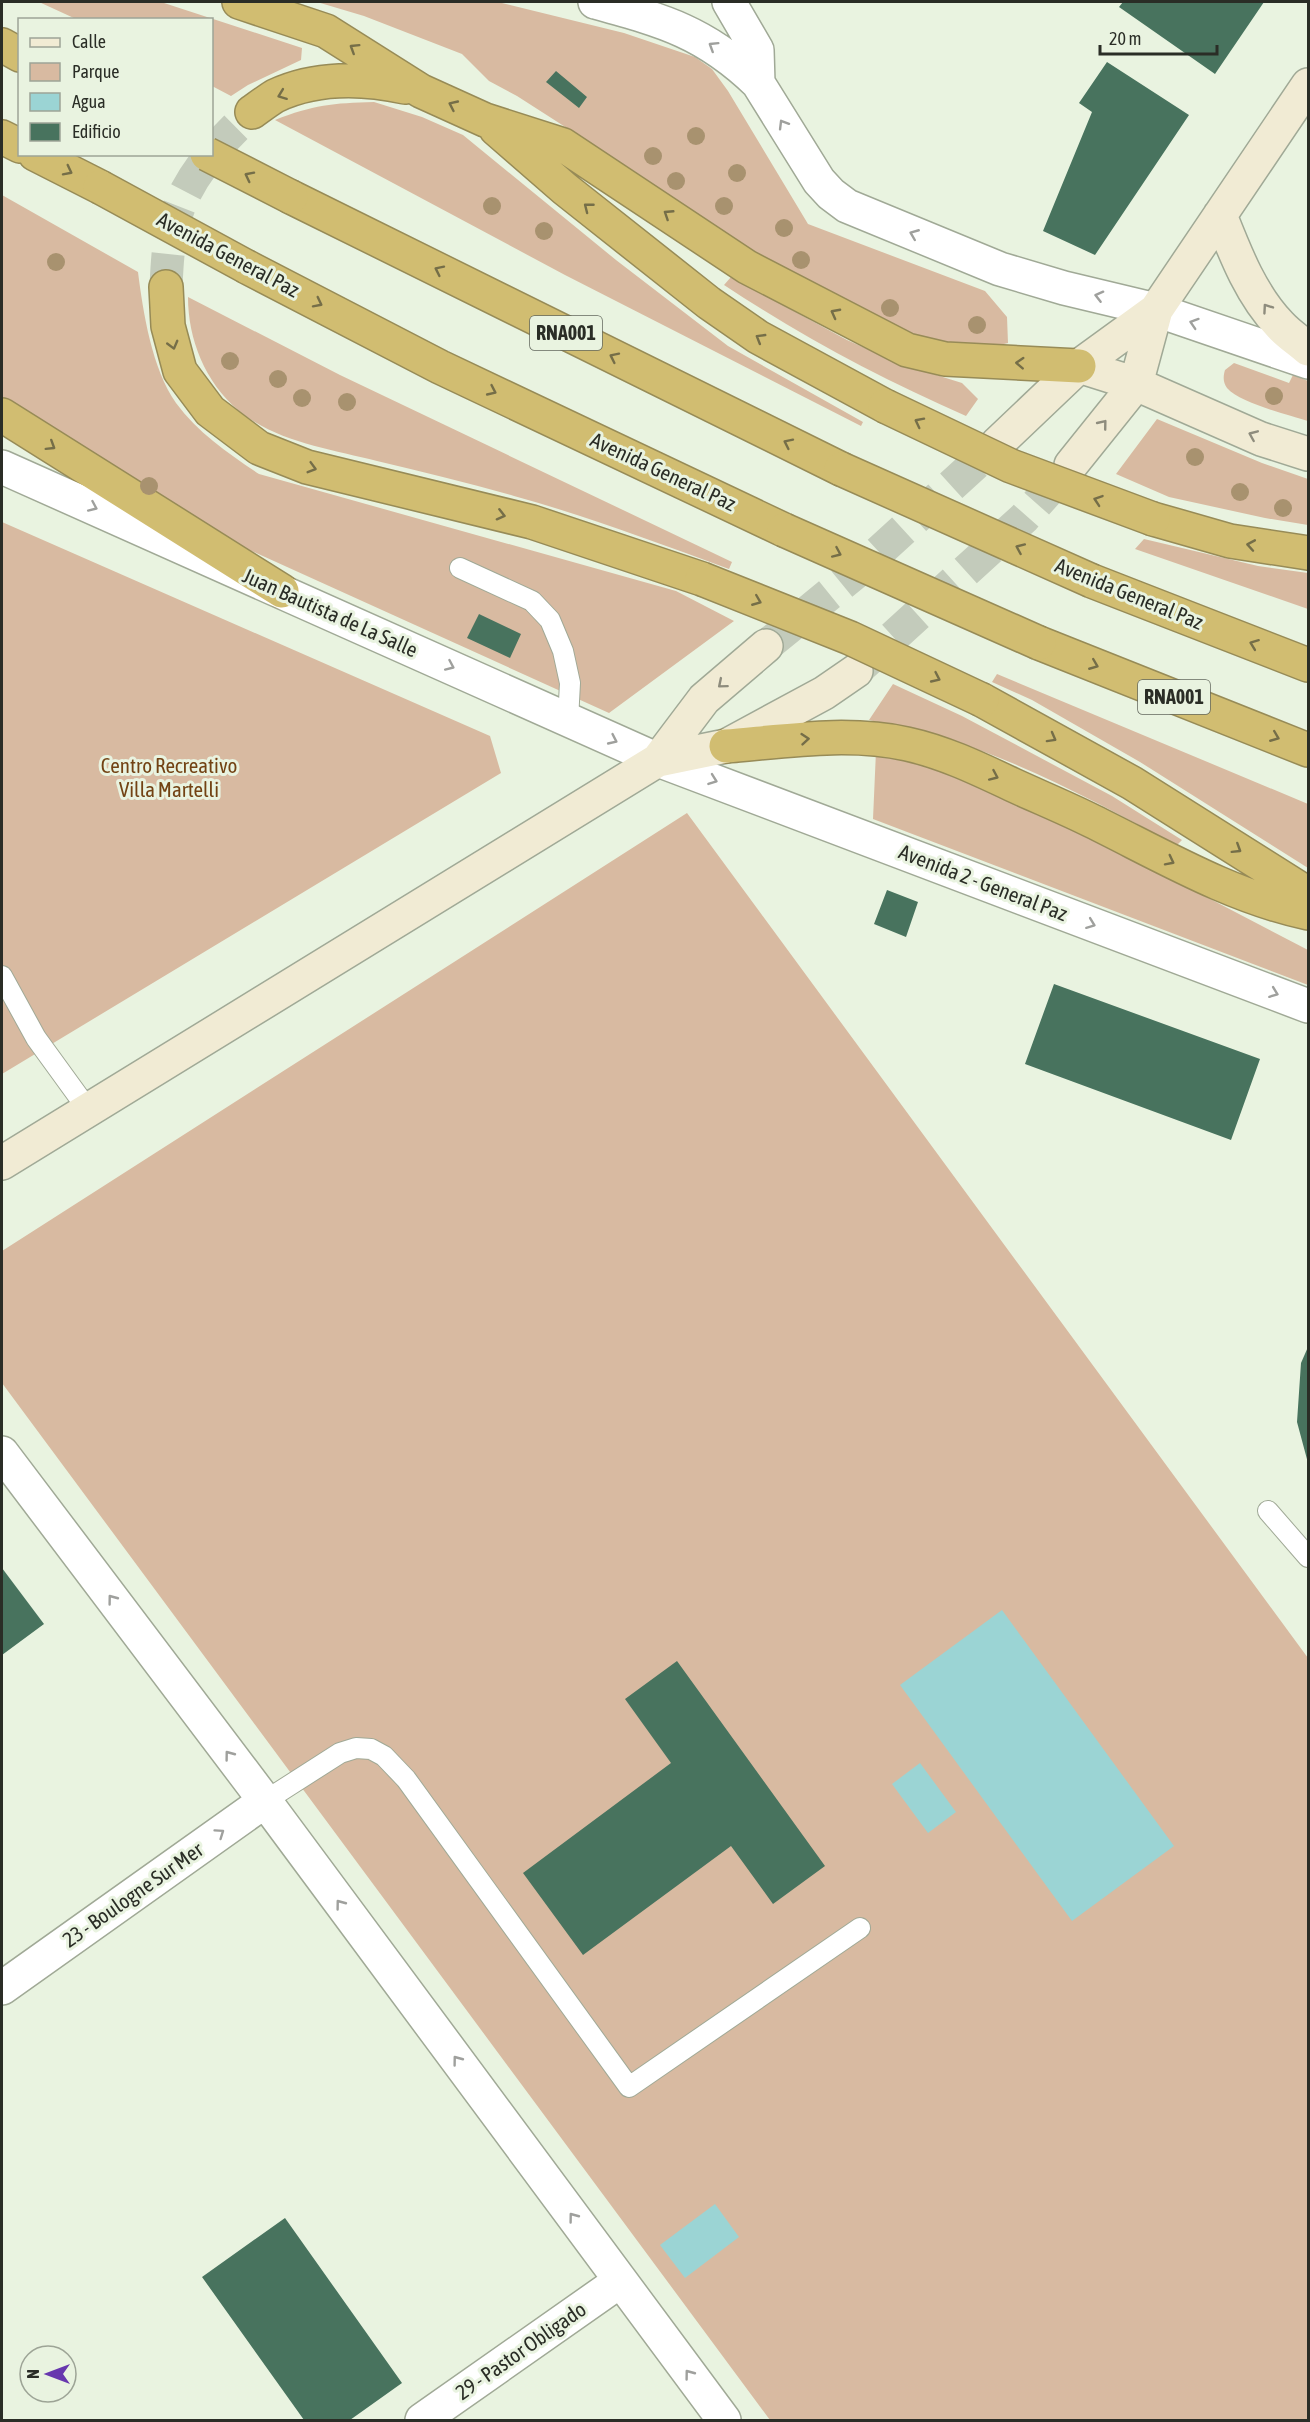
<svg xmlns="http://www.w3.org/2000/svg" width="1310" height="2422" viewBox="0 0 1310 2422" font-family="'Asap Condensed',sans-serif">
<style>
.green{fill:#d8baa1}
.water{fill:#9bd4d4}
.building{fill:#48735e}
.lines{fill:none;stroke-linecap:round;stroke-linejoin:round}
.secondary-tunnel{stroke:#c3cbbb;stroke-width:33;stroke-dasharray:33 16;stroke-linecap:butt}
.motorway-tunnel{stroke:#c3cbbb;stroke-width:33;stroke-dasharray:33 16;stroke-linecap:butt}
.service-casing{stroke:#a0a996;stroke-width:22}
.minor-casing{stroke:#a0a996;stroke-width:36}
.tertiary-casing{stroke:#a0a996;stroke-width:36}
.secondary-casing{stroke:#a0a996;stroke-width:36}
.motorway-casing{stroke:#978b57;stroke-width:36}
.service{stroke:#fff;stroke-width:20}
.minor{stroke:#fff;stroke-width:33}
.tertiary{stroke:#fff;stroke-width:33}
.secondary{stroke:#f1ebd4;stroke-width:33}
.motorway{stroke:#d1bd71;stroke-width:33}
.motorway-bridge-casing{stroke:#978b57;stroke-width:36;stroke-linecap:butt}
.motorway-bridge{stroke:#d1bd71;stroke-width:33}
.tree{fill:#a8926f}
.oneway{stroke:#9fa09d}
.oneway2{stroke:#756e48}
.oneway3{stroke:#8e8c7d}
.labels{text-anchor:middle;stroke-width:6;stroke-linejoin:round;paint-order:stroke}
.shield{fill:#e9f3e0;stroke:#63685e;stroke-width:1.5}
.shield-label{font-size:20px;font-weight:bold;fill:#2a2d26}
.street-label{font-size:21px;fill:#2a2d26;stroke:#e9f3e0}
.park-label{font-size:21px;fill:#724213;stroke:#e9f3e0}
</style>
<rect width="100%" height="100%" fill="#e9f3e0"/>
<!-- green -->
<path class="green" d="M 39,2 L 161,2 L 302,48 L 301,60 L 248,85 L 231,96 L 212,86 L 212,20 L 76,19 Z
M 317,2 L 498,2 L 624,33 L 695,57 L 712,69 L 728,91 L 808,224 L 985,291 L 1007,317 L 1008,343 L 980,350 L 911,335 L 751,253 L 637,173 L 517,96 L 489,81 L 462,54 L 364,16 Z
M 374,102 L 422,117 L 463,135 L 616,260 L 728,346 L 863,422 L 861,426 L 565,275 L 275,120 C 313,105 333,103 374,102 Z
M 2,195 L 138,272 C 143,312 152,369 176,403 C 198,433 229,454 259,474 L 676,591 L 734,621 L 609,713 L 234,543 L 2,400 Z
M 731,277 L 847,340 L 901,364 L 962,383 L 978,399 L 966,416 C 881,379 801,336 724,285 Z
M 188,297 L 340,375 L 732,562 L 729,569 C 658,543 587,516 514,496 C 469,483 423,472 377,461 C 330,449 276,442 238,410 C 205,382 188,339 188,297 Z
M 1234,363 L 1289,383 L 1293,375 L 1308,381 L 1308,421 C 1289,415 1240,403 1227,388 C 1223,382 1223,377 1225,370 Z
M 1157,419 L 1262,463 L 1308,479 L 1308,525 L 1265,518 L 1169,497 L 1116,474 Z
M 2,522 L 490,736 L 501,773 L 2,1074 Z
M 1144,539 L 1258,566 L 1308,573 L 1308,609 L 1135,549 Z
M 997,674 L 1308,804 L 1308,868 L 1140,762 L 1032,700 L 992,682 Z
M 893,684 L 962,716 L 1112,796 L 1182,840 L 1177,845 C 1105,807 1031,766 953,741 C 926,733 897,727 869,720 Z
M 876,751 L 926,762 L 1082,832 L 1308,950 L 1308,985 L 873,819 Z
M 687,813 L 1308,1658 L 1308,2420 L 770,2420 L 2,1383 L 2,1251 Z"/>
<!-- water -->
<path class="water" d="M 1002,1610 L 1174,1846 L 1072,1921 L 900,1685 Z
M 920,1763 L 956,1812 L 928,1833 L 892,1784 Z
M 715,2204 L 739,2237 L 685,2278 L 660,2245 Z"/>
<!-- building -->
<path class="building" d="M 1123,2 L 1264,2 L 1215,74 L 1119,7 Z
M 1107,62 L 1189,115 L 1095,255 L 1043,231 L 1092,112 L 1079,103 Z
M 556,71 L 587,97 L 579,108 L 546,82 Z
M 479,614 L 521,634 L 510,658 L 467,638 Z
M 887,890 L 918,902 L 906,937 L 874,924 Z
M 1054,984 L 1260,1059 L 1231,1140 L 1025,1064 Z
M 1308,1347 L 1308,1463 L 1297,1422 L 1301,1363 Z
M 2,1568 L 44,1624 L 2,1655 Z
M 677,1661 L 825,1866 L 773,1904 L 731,1846 L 583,1955 L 523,1873 L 671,1763 L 625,1699 Z
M 285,2218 L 402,2383 L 350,2420 L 304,2420 L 202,2277 Z"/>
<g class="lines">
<!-- secondary-tunnel -->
<path class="secondary-tunnel" d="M 766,646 L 859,570 L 997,444
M 857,670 L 1024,518 L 1071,465"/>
<!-- motorway-tunnel -->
<path class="motorway-tunnel" d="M 166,287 C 167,264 168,241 175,219 C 187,177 220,141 252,112"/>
<!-- service casing -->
<g class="service-casing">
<path id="service" d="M 460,568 L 532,601 L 550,620 L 563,651 L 570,683 L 568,720
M 2,976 L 36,1038 L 89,1111
M 1268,1511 L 1308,1557
M 265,1801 L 340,1753 L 356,1748 L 371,1749 L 384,1756 L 406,1779 L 629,2087 L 860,1928"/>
</g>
<!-- minor casing -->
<g class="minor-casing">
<path id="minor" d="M 2,1453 L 265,1801 L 724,2420
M 2,1988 L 265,1801
M 422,2420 L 620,2281"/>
</g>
<!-- tertiary casing -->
<g class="tertiary-casing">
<path id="tertiary" d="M 595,2 C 664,21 705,32 758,83
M 729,2 L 757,50 L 758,83 L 819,181 L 831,194 L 847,206 L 1000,269 L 1064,288 L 1156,310 L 1308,362
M 2,467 L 658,760 L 1308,1006"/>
</g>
<!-- secondary casing -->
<g class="secondary-casing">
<path id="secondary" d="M 1220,215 C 1235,253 1251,295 1280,325 C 1288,334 1299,341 1308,349
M 1079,366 L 1136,384 L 1261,439 L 1308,454
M 997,444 L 1079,366 L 1156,310
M 1071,465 L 1136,384 L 1156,310 L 1308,85
M 658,760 L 704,699 L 766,646
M 2,1163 L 658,760 L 726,746 L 824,693 L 856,671"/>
</g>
<!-- motorway casing -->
<g class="motorway-casing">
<path id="motorway" d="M 239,2 L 326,31 L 421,91 L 485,120 L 563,145 L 747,267 L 907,350 L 945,359 L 1079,366
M 2,45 L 20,55
M 252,112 C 259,107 267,101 275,96 C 315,77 363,78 405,87
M 496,129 L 565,189 L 709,303 L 758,337 L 885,406
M 2,137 L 20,146
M 35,154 L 100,187
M 291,197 L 841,469
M 247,267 L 440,367 L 784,530
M 166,287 L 168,326 L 180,371 L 210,411 L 259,448 L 307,467 L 532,522 L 702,579
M 2,415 L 282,591
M 1153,519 L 1230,541 L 1308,553
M 1092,581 L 1308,665
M 1039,643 L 1308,750
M 982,700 L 1132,783 L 1308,894
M 726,746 C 786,741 848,731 907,744 C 944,752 979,769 1013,785 C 1039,797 1066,808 1092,821 C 1163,856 1230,896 1308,913"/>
</g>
<!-- service -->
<use href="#service" class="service"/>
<!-- minor -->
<use href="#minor" class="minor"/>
<!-- tertiary -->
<use href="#tertiary" class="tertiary"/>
<!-- secondary -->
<use href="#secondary" class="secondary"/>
<!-- motorway -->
<use href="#motorway" class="motorway"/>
<!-- motorway-bridge casing -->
<g class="motorway-bridge-casing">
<path id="motorway-bridge" d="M 207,154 L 291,197
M 100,187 L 247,267
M 885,406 L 1011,466 L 1153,519
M 841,469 L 1092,581
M 784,530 L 1039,643
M 702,579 L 850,638 L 982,700"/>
</g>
<!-- motorway-bridge -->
<use href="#motorway-bridge" class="motorway-bridge"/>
</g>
<!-- trees -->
<g class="tree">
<circle cx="696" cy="136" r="9"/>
<circle cx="653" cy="156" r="9"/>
<circle cx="737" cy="173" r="9"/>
<circle cx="676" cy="181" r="9"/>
<circle cx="492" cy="206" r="9"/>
<circle cx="724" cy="206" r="9"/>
<circle cx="784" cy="228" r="9"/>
<circle cx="544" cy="231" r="9"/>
<circle cx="801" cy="260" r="9"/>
<circle cx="56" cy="262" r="9"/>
<circle cx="890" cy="308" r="9"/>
<circle cx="977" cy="325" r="9"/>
<circle cx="230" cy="361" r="9"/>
<circle cx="278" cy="379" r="9"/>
<circle cx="1274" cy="396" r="9"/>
<circle cx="302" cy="398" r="9"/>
<circle cx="347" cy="402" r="9"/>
<circle cx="1195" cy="457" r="9"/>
<circle cx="149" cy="486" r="9"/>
<circle cx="1240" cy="492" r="9"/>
<circle cx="1283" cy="508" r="9"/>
</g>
<!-- one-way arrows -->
<defs><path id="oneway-chevron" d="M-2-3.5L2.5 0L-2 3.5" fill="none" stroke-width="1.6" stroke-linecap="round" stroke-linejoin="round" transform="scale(1.5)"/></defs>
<g class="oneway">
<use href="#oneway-chevron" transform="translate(713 46) rotate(-148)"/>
<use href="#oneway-chevron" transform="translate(783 124) rotate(-121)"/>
<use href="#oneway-chevron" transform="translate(914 234) rotate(-158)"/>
<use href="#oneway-chevron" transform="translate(1099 296) rotate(-166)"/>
<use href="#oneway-chevron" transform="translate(1194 323) rotate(-162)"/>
<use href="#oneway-chevron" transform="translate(93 507) rotate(24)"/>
<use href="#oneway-chevron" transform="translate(450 666) rotate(24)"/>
<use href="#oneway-chevron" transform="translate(613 740) rotate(25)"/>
<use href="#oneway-chevron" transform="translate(713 780) rotate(20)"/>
<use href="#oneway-chevron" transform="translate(1091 924) rotate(21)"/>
<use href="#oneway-chevron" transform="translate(1274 993) rotate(21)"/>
<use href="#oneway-chevron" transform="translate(112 1599) rotate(-127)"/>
<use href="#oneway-chevron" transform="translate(229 1755) rotate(-127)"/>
<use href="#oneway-chevron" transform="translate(220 1833) rotate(-35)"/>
<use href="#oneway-chevron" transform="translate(340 1904) rotate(-127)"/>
<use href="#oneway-chevron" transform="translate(457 2060) rotate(-127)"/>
<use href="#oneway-chevron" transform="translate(573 2217) rotate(-127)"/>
<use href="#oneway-chevron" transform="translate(689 2374) rotate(-127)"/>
</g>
<g class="oneway2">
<use href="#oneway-chevron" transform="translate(354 48) rotate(-148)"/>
<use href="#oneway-chevron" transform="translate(282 95) rotate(159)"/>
<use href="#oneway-chevron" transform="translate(453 105) rotate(-155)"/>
<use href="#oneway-chevron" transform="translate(68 171) rotate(27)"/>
<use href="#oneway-chevron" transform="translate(249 176) rotate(-153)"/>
<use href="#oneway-chevron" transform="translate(588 207) rotate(-142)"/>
<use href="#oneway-chevron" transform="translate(668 214) rotate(-147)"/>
<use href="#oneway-chevron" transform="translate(439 270) rotate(-154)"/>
<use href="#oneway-chevron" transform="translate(318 303) rotate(27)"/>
<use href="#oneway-chevron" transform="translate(835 313) rotate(-152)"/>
<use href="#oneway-chevron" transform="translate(760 338) rotate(-149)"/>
<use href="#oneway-chevron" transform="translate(173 345) rotate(75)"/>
<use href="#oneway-chevron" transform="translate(614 357) rotate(-154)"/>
<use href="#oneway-chevron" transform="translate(1020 363) rotate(-177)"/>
<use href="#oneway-chevron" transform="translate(492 391) rotate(25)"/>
<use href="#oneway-chevron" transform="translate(919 422) rotate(-153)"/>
<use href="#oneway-chevron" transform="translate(788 443) rotate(-154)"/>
<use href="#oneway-chevron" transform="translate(51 446) rotate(32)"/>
<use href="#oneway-chevron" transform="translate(312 468) rotate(16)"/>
<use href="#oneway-chevron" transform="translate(1098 500) rotate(-161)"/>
<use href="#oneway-chevron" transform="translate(501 515) rotate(14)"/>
<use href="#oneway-chevron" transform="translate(1251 545) rotate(-170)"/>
<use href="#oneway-chevron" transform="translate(1020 548) rotate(-156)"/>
<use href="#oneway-chevron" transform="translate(837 553) rotate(24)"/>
<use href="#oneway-chevron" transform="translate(757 601) rotate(22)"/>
<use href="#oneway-chevron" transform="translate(1254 644) rotate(-159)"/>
<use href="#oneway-chevron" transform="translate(1094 665) rotate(22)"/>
<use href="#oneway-chevron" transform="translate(936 678) rotate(25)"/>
<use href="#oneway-chevron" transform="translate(1275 737) rotate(22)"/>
<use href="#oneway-chevron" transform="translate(1052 738) rotate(29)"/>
<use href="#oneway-chevron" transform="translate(805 739) rotate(-5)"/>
<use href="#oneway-chevron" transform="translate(994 776) rotate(24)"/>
<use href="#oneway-chevron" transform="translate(1237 849) rotate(32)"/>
<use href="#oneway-chevron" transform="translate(1170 861) rotate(27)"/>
</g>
<g class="oneway3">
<use href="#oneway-chevron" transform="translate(1267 308) rotate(-125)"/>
<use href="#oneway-chevron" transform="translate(1103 424) rotate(-51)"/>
<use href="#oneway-chevron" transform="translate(1253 435) rotate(-157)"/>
<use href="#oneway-chevron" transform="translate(722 684) rotate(140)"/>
</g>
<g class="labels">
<!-- shield labels -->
<g class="shield">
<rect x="530" y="316" width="72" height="34" rx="4.5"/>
<rect x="1138" y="680" width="72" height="34" rx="4.5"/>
</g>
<g class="shield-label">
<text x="566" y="340">RNA001</text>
<text x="1174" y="704">RNA001</text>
</g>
<!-- street labels -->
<g class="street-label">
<text transform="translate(228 255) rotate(28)" y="7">Avenida General Paz</text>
<text transform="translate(663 472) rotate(25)" y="7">Avenida General Paz</text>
<text transform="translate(1129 594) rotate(22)" y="7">Avenida General Paz</text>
<text transform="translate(330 613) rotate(24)" y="7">Juan Bautista de La Salle</text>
<text transform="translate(983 883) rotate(21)" y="7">Avenida 2 - General Paz</text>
<text transform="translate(133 1895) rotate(-35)" y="7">23 - Boulogne Sur Mer</text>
<text transform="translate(521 2351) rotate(-35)" y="7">29 - Pastor Obligado</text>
</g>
<!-- park labels -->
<g class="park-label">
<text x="169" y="773">Centro Recreativo<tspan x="169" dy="24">Villa Martelli</tspan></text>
</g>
</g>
<!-- border -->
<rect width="1310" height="2422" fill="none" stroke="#2a2d26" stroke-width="6"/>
<!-- legend -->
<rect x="18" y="18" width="195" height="138" fill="#e9f3e0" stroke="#9da496" stroke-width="1.5"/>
<rect x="30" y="38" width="30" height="9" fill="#f1ebd4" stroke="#9da496" stroke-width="1.5"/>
<text x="72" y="48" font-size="18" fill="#2a2d26">Calle</text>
<rect x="30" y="63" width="30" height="18" fill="#d8baa1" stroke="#9da496" stroke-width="1.5"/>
<text x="72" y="78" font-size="18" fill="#2a2d26">Parque</text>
<rect x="30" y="93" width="30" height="18" fill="#9bd4d4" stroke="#9da496" stroke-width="1.5"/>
<text x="72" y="108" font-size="18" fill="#2a2d26">Agua</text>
<rect x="30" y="123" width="30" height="18" fill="#48735e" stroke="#9da496" stroke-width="1.5"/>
<text x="72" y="138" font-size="18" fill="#2a2d26">Edificio</text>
<!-- north arrow -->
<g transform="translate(48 2374) rotate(270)"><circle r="28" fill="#e9f3e0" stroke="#9da496" stroke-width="1.5"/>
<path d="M0-4.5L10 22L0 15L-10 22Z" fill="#6737ae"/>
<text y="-9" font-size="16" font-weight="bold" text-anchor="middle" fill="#2a2d26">N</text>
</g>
<!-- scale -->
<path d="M1100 45v9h117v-9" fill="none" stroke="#2a2d26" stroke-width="3"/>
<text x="1109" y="45" font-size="18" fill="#2a2d26" stroke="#e9f3e0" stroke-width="4.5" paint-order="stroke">20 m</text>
</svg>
